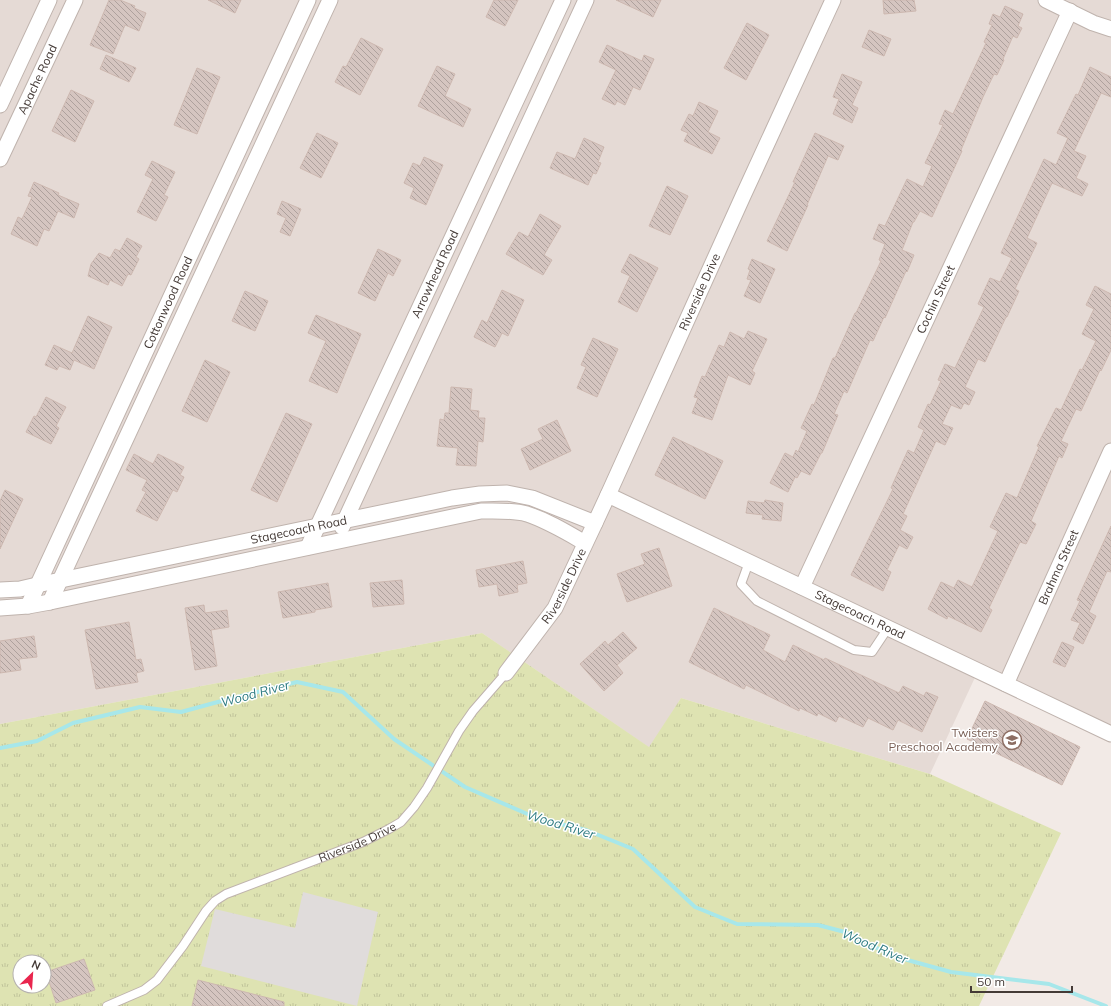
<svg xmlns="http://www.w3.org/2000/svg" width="1111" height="1006" viewBox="0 0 1111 1006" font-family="Mulish,sans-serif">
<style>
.residential{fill:#e5dad5}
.grass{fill:url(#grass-tufts);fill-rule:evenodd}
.parking{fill:#e0dcdb}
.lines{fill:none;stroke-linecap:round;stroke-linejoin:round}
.stream{stroke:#a7e7ea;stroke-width:4}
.building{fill:url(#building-back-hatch);stroke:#cdb8b0}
.service-casing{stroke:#bfb3ad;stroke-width:10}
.minor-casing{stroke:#bfb3ad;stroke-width:17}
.service{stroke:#fff;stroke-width:8}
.minor{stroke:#fff;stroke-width:15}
.labels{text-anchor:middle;stroke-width:3;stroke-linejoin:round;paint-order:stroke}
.street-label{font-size:12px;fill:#443a36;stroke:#fff}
.education-label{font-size:12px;fill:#785e54;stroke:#fff;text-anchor:end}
.water-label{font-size:13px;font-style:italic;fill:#2e7c82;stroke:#fff}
</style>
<defs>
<pattern id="grass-tufts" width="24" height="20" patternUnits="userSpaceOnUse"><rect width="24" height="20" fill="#dee3b2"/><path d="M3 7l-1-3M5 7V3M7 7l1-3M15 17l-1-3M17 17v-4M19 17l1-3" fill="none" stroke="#c0c49a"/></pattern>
<pattern id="building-back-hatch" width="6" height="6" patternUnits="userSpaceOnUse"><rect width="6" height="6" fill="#d5c5c0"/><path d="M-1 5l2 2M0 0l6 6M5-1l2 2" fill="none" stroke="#aea19d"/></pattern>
</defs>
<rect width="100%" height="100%" fill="#f2eae6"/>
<!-- residential -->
<path class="residential" d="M 0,0 L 1111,0 L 1111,734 L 978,671 L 930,774 L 681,698 L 650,748 L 482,633 L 0,724 Z"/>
<!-- grass -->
<path class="grass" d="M 482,633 L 649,747 L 681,698 L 930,774 L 1061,833 L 979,1006 L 0,1006 L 0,724 ZM 20,962 L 44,962 L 44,986 L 20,986 Z"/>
<!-- parking -->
<path class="parking" d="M 303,892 L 378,912 L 357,1006 L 201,966 L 215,909 L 295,928 Z"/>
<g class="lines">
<!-- stream -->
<path class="stream" d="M 0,748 L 37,741 L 73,723 L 140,707 L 181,712 L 214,703 L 297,682 L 343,692 L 394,739 L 465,787 L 539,819 L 586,830 L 633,849 L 695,907 L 737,924 L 818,925 L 845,932 L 893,956 L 951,972 L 1049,984 L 1106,1006"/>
</g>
<!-- building -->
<path class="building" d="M 109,0 L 120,0 L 135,6 L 134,8 L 146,13 L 139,31 L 125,25 L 113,54 L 90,45 Z
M 208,0 L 241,0 L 235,13 Z
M 494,0 L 518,0 L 505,26 L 486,17 Z
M 616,0 L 661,0 L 653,17 Z
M 883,0 L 914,0 L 916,11 L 884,14 Z
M 1005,6 L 1023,14 L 1018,26 L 1022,28 L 1017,38 L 1013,36 L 1003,59 L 1004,60 L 997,75 L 994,74 L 983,97 L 961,150 L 962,151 L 932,217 L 920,211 L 914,222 L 913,222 L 902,250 L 914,255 L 907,272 L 906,271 L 885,318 L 884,317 L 873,341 L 870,340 L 847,393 L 844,391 L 834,414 L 838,415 L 822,453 L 821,453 L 810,475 L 801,471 L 797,478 L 795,477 L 788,492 L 770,483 L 785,453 L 793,457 L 796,450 L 798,452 L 807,431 L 801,428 L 812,404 L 814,405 L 833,358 L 835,358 L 855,313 L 856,313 L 881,261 L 879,260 L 885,244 L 873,239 L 879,224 L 885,226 L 907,179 L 923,187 L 932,166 L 925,163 L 943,125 L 939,124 L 945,110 L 953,114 L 986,43 L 984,42 L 992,25 L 989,24 L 993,14 L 1000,17 Z
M 747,23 L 769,35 L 746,80 L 724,68 Z
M 869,30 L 891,39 L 884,56 L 862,47 Z
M 361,38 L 383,49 L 360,95 L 335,82 L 343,66 L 346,67 Z
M 607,45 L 642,61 L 644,55 L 654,59 L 640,90 L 633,87 L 625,105 L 617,101 L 615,105 L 602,99 L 616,70 L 599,62 Z
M 106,55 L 136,68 L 129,82 L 100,69 Z
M 437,66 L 455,74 L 445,96 L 471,109 L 463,127 L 418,106 Z
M 1090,67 L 1111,77 L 1111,97 L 1101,93 L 1074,151 L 1086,156 L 1076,178 L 1088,184 L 1082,196 L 1052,183 L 1027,238 L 1037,243 L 1015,289 L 1019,291 L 1007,317 L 1006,317 L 985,362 L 978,359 L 965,387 L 975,392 L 969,405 L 964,403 L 961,409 L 951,405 L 942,424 L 953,428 L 945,445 L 936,441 L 903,514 L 907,516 L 900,530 L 913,537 L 907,549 L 899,545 L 887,570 L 891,572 L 883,591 L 851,575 L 893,489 L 891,488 L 908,450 L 914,453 L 924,430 L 918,427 L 928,404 L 930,405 L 941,381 L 938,380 L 945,364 L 955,368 L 984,307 L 978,304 L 990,278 L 1000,282 L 1012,258 L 1001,253 L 1044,159 L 1056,165 L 1068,138 L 1057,133 L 1076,94 L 1078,95 Z
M 197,68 L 220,77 L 197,134 L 174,125 Z
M 842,74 L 862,82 L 852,105 L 858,108 L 852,123 L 833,114 L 839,99 L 833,97 Z
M 71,90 L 94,101 L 75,142 L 52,131 Z
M 699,102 L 718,111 L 708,132 L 720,138 L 712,154 L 684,141 L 688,133 L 681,130 L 689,114 L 693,116 Z
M 317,133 L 338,143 L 321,178 L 300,168 Z
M 815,133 L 844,146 L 838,160 L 828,156 L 807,205 L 808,205 L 787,251 L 767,241 L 795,182 L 793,182 Z
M 584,138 L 604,147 L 598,162 L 601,163 L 596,174 L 593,173 L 588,185 L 550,168 L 557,152 L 575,159 Z
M 424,157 L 443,165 L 426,205 L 410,198 L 414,188 L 404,183 L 413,163 L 420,166 Z
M 152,161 L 175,172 L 164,195 L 168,197 L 156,221 L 137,212 L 153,179 L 145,175 Z
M 34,182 L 59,193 L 58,195 L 79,204 L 74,218 L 58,211 L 49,231 L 44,229 L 37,246 L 11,234 L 18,217 L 22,219 L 32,197 L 28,196 Z
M 667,186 L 688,196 L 670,235 L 649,226 Z
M 282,201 L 301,209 L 290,236 L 280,232 L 286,218 L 277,214 Z
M 540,214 L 561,226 L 544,255 L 552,260 L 543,275 L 506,254 L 519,232 L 528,237 Z
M 127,238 L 142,246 L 136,257 L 139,259 L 131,275 L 128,274 L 122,286 L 110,280 L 108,285 L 88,276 L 91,264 L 99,253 L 110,258 L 115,249 L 120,251 Z
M 378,249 L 401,260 L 393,276 L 388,273 L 375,301 L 358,293 Z
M 630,254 L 658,268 L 637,312 L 618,302 L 630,276 L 621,272 Z
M 752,259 L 775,269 L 760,303 L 744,296 L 751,280 L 747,279 L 750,270 L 748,269 Z
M 1095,286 L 1111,294 L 1111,350 L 1101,371 L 1100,370 L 1081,411 L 1076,409 L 1061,441 L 1068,444 L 1062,458 L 1059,456 L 1031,521 L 1036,524 L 1026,544 L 1020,542 L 989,608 L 992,610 L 981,632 L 948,616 L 947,619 L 928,609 L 941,582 L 954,588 L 958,580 L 972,587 L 998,531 L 990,527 L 1006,493 L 1017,498 L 1039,447 L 1037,446 L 1056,408 L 1061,410 L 1080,369 L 1082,370 L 1096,341 L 1082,334 L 1094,309 L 1086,305 Z
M 502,290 L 524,300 L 508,336 L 502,333 L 495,347 L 474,337 L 482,320 L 487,323 Z
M 245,291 L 268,301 L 255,331 L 232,321 Z
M 316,315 L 361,334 L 337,393 L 309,381 L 326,341 L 308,333 Z
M 88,316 L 112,327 L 94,369 L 74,360 L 70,370 L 59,366 L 57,370 L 45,365 L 54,345 L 72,353 Z
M 748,331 L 767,339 L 752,371 L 755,373 L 750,385 L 728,375 L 712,420 L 692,413 L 698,398 L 694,397 L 702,376 L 705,377 L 719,345 L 724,347 L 730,332 L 744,339 Z
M 593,338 L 618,349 L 597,397 L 577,388 L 586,367 L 581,365 Z
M 205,360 L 230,372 L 207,422 L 182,411 Z
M 451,387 L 472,389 L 470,410 L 479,411 L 478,418 L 485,418 L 483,442 L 478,441 L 476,466 L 456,465 L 458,448 L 437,446 L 440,419 L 444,420 L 445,413 L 449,413 Z
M 46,397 L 66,407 L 56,426 L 59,428 L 51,444 L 26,432 L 34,416 L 36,417 Z
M 286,413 L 312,424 L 277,502 L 251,490 Z
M 557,420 L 571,451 L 530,470 L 521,449 L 543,439 L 538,429 Z
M 673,437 L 723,461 L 705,499 L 655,475 Z
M 134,454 L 153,464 L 158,454 L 184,467 L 180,475 L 184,477 L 177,492 L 173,490 L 157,521 L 136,511 L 146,492 L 142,490 L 147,480 L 126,470 Z
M 5,490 L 23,499 L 0,549 L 0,501 Z
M 765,500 L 783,503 L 781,521 L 762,519 L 763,515 L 746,513 L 748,501 L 764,503 Z
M 1111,526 L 1111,572 L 1107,571 L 1089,612 L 1096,616 L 1083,644 L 1073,639 L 1080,623 L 1071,620 L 1080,601 L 1077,600 Z
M 659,548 L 672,586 L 627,602 L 617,574 L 645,564 L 641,554 Z
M 523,561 L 527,583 L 517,585 L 518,592 L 499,596 L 497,584 L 479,587 L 476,570 Z
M 402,580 L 404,604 L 373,607 L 370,583 Z
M 328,583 L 332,607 L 315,610 L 315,612 L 283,618 L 278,592 Z
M 204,605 L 205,613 L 227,610 L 229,627 L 211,630 L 217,666 L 195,670 L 185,608 Z
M 714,608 L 770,635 L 763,650 L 785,662 L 793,645 L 824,660 L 825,658 L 899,693 L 903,686 L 924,696 L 926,692 L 938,697 L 922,732 L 898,720 L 893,730 L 868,718 L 863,727 L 839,716 L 836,722 L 818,713 L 817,716 L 800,708 L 799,711 L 746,685 L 744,689 L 689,662 Z
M 129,622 L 136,660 L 141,659 L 144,671 L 136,673 L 138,682 L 96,689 L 85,630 Z
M 623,632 L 637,648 L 617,665 L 623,673 L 604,691 L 580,664 L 605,641 L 608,645 Z
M 34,636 L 37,657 L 19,659 L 21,670 L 0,673 L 0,641 Z
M 1062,642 L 1074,647 L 1065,667 L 1053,662 Z
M 985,701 L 1080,747 L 1062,785 L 967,739 Z
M 84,959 L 95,990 L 56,1003 L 46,972 Z
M 198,980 L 284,1002 L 284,1006 L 192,1006 Z"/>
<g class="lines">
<!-- service casing -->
<g class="service-casing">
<g id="service">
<path d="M 749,562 L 741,584 L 757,601 L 854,650 L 872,652 L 888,628"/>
<path id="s1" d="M 107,1006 L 144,990 L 157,980 L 183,946 L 206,911 L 215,901 L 226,894 L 363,842 L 389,829 L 401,822 L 414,807 L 427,788 L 459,731 L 473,711 L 506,673"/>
</g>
</g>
<!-- minor casing -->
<g class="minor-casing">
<g id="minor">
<path d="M 1046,0 L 1093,23 L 1111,29"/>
<path d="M 0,105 L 49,0"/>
<path id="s2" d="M 0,159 L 75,0"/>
<path id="s3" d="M 608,495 L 1111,734"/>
<path d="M 342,527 L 586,0"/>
<path id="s4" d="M 308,547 L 563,0"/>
<path id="s5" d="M 802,587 L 1070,11"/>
<path id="s6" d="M 0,590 L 20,589 L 37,585 L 452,498 L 480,494 L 507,493 L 532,498 L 595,523"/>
<path d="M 50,602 L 330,0"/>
<path id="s7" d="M 28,606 L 308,0"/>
<path d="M 0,608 L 28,606 L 50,602 L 481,511 C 496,511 512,510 527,514 C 548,521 566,532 585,543"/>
<path id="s8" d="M 506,673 L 555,608 L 595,523 L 608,495 L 743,196 L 833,0"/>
<path id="s9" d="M 1006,684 L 1111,451"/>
</g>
</g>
<!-- service -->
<use href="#service" class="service"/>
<!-- minor -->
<use href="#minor" class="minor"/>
</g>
<!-- icons -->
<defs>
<g id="school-ring" transform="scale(1)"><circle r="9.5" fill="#fff" stroke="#8d6e63" stroke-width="1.5"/><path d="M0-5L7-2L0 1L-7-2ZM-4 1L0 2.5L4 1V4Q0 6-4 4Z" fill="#8d6e63"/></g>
</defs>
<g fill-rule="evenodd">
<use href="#school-ring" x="1012" y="740"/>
</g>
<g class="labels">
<!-- street labels -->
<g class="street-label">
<text dy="4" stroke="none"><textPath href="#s2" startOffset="88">Apache Road</textPath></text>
<text dy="4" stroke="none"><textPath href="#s4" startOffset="301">Arrowhead Road</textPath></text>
<text dy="4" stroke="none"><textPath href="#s8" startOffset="429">Riverside Drive</textPath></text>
<text dy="4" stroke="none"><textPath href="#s5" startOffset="317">Cochin Street</textPath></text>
<text dy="4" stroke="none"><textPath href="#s7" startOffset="334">Cottonwood Road</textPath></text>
<text dy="4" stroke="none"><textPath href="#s6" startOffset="305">Stagecoach Road</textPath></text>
<text dy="4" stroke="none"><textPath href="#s9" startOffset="128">Brahma Street</textPath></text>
<text dy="4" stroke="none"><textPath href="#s8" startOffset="105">Riverside Drive</textPath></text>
<text dy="4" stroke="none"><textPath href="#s3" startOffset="279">Stagecoach Road</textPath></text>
<text dy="4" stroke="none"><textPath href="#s1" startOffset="309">Riverside Drive</textPath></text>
</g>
<!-- education labels -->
<g class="education-label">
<text x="998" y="737">Twisters<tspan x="998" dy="14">Preschool Academy</tspan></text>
</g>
<!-- water labels -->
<g class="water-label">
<text transform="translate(255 693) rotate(-15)" y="5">Wood River</text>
<text transform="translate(561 824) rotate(17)" y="5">Wood River</text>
<text transform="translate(875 946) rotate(23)" y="5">Wood River</text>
</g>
</g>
<!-- north arrow -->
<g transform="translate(32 974) rotate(25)"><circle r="19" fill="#ffffff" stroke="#b4b0af"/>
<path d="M0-3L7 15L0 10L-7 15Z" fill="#e9264e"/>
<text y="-6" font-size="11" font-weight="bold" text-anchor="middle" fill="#443a36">N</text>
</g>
<!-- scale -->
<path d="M971 986v6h101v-6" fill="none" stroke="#443a36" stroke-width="2"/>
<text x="977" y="986" font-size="12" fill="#443a36" stroke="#ffffff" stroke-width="3" paint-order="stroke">50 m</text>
</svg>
